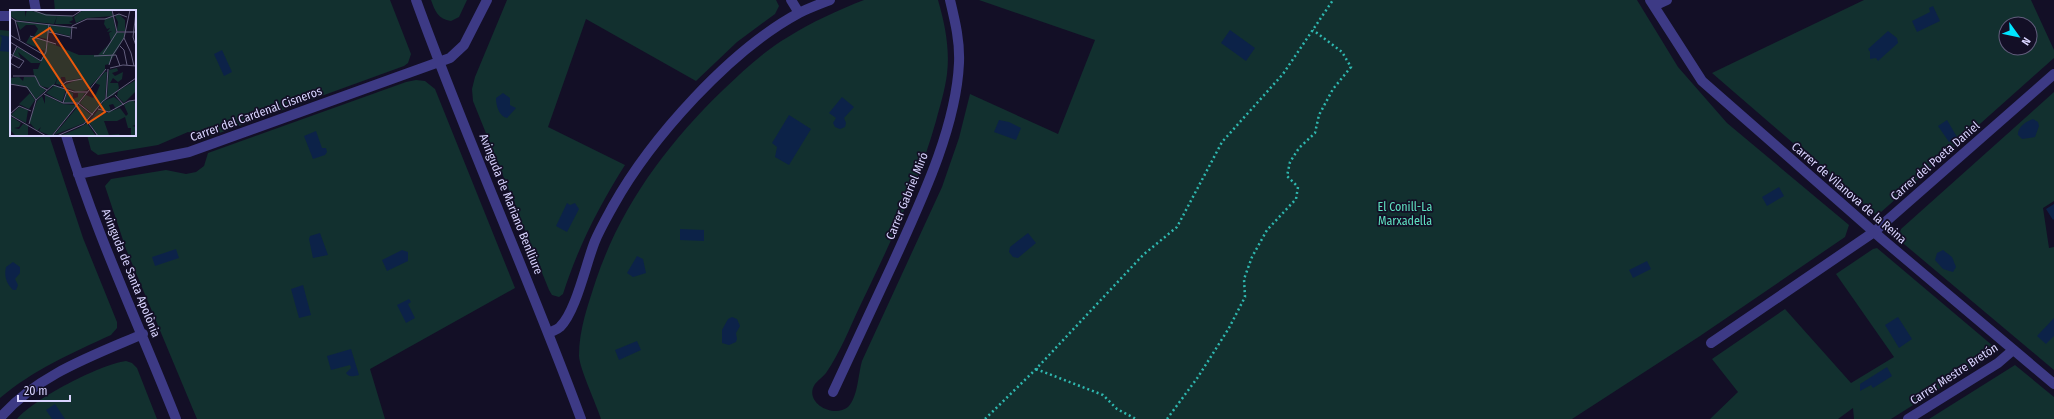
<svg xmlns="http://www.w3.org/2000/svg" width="2054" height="419" viewBox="0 0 2054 419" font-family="'Fira Sans Condensed',sans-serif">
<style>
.green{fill:#12302f;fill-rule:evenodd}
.water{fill:#0c2248}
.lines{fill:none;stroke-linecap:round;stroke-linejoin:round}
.path{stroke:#2fb8b0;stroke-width:2.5;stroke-dasharray:2 3;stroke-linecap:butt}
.street{stroke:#3d3a85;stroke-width:10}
.labels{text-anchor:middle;stroke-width:3.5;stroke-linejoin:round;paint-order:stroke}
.street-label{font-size:12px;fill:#d9d4ff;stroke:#130f26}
.park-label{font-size:12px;fill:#5fe0c0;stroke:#130f26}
.inset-road{fill:none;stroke:#625e7d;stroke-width:1}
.view{fill:#e8590c;fill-opacity:0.15;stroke:#e8590c;stroke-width:2}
.inset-edge{fill:none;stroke:#d9d4ff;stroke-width:2}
</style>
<rect width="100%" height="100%" fill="#130f26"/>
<!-- green -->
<path class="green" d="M 54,0 L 390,0 L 411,54 L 408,63 L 404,66 L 203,139 L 199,135 L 188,132 L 158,145 L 98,155 L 91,150 L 87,135 L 135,135 L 135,11 L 55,11 Z
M 431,0 L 467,0 L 459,17 L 451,21 C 438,19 435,11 431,0 Z
M 507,0 L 776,0 L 779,6 L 775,14 L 737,42 L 696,81 L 586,19 L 548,127 L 625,165 C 599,206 578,247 563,294 L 559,297 L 552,295 L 549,290 L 473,101 L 472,89 L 475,77 Z
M 864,0 L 938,0 C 945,24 950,49 947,74 C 945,90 940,106 936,121 C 918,185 889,246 860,306 C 850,327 840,353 826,373 C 823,377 818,380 815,384 C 803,402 833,419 848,407 C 858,397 858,375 862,361 L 942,187 L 959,138 L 970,94 L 1058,134 L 1095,40 L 979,0 L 1637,0 L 1678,67 L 1727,123 L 1849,225 L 1845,237 L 1700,336 L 1572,419 L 601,419 C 596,403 580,370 579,356 C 579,329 588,305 596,280 C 621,206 667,144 723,90 C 743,71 764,51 788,37 C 812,22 838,10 864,0 Z
M 1864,0 L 2031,0 L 2054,50 L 2054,58 L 1880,213 L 1875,214 L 1712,73 ZM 2006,24 L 2030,24 L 2030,48 L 2006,48 Z
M 0,30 L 11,31 L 11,135 L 49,135 L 83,238 L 117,322 L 117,328 L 111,335 C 72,353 33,370 0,398 Z
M 416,80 L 425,81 L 435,89 L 515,288 L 370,369 L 385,419 L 197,419 L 126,249 L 105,186 L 111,179 L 166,170 L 186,174 L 196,172 L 204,166 L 208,153 L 406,82 Z
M 2054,92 L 2054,201 L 2043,208 L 2049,248 L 2054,247 L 2054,370 L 1898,239 L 1901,229 Z
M 1877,248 L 1999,351 L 1891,419 L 1854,419 L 1853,408 L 1838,419 L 1710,419 L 1738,392 L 1712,359 L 1785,309 L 1851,383 L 1894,357 L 1836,274 L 1873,249 Z
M 126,361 L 132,363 L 137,368 L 157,419 L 17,419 C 35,398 99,365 126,361 Z
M 2015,365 L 2054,397 L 2054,419 L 1929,419 Z"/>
<!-- water -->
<path class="water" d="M 1933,6 L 1940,21 L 1917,32 L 1912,21 L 1930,12 L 1929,8 Z
M 1230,30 L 1255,48 L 1246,61 L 1221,43 Z
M 1888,31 L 1897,38 L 1898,43 L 1878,61 L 1876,58 L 1870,59 L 1870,52 L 1868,49 Z
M 0,35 L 11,37 L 11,52 L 0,51 L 2,38 Z
M 222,50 L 232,72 L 224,76 L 214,54 Z
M 503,93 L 510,98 L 510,105 L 516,108 L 507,118 C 499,116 496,106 496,98 Z
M 842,97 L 854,107 L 844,118 L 846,123 L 845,127 L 840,129 L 835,127 L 833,123 L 836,118 L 829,113 Z
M 789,115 L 811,129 L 789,165 L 775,157 L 777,147 L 772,143 Z
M 2033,119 L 2038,122 L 2039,126 L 2035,137 L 2022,139 L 2018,135 C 2017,128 2026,121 2033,119 Z
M 999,120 L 1009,122 L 1021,128 L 1016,140 L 994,132 Z
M 1947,120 L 1957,137 L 1949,142 L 1938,126 Z
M 316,131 L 322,148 L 326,148 L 327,152 L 325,155 L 313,159 L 304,136 Z
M 1779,187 L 1784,196 L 1767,206 L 1762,197 Z
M 567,203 L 570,205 L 575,203 L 579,209 L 567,232 L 556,226 Z
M 2054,204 L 2054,219 L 2053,220 L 2046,209 Z
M 680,229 L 704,230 L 704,241 L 680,240 Z
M 320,233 L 328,255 L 313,258 L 309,239 L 310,236 Z
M 1028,233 L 1036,243 L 1018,258 L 1013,257 L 1009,252 L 1010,247 Z
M 176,249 L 179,258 L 155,266 L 152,257 Z
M 402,250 L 408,252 L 408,261 L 387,271 L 382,260 Z
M 1943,250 L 1952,257 L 1956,267 L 1953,272 L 1943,269 L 1935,260 L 1937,253 Z
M 637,256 L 643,259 L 646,273 L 633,277 L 627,273 Z
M 1647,261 L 1651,269 L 1633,278 L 1629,270 Z
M 13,262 L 20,267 L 20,273 L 15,279 L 18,285 L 16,290 L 13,290 C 6,283 4,276 6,267 Z
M 303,285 L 311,315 L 299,318 L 291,289 Z
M 409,299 L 411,302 L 408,304 L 415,318 L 406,323 L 397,305 Z
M 732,317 L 737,319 L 740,326 L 736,333 L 737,339 L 736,342 L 729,345 L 722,343 L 722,330 L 728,319 Z
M 1898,317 L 1912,339 L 1899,348 L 1885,325 Z
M 2054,318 L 2054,336 L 2046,344 L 2037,336 Z
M 637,341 L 641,350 L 619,360 L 615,350 Z
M 351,349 L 359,375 C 354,376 349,378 346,373 L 351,368 L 350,365 L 331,370 L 327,356 Z
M 1887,367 L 1892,376 L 1873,388 L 1871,385 L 1860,391 L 1860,384 Z
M 55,404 L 65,419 L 52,419 L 46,410 Z"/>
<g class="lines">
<!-- path -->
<path class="path" d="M 1036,369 L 1103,395 L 1117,409 L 1136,419
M 985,419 L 1036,369 L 1143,255 L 1177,227 L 1222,142 L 1283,74 L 1333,0
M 1167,419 L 1198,377 L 1229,328 L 1245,297 L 1244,279 L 1252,257 L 1267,230 L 1296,199 L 1298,187 L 1287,176 L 1290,162 L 1299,148 L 1315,133 L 1319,115 L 1333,89 L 1351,67 L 1342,52 L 1313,30"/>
<!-- street -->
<path class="street" d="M 34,0 L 36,11
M 416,0 C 467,141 529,278 581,419
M 791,0 L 799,13
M 1650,0 L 1702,81 L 1882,239 L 2054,384
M 1654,6 L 1667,0
M 0,16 L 11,16
M 66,135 C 95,232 139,325 176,419
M 78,174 L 189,152 L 450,58 L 464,45 L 487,0
M 549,333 C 552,331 557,330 560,327 C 576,312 586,263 595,241 C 600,229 607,217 613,206 C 651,138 730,50 799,13 C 809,8 820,4 830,0
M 1711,343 L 1874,232 L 2054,74
M 833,392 C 853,349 873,306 893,263 C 920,203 956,129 959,63 C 960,41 955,21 950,0
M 0,418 C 37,375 92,356 143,334
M 1908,419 L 1998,363 L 2013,350"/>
</g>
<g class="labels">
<!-- street labels -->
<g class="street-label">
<text transform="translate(256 114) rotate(-20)" y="4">Carrer del Cardenal Cisneros</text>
<text transform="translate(1935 161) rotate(-41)" y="4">Carrer del Poeta Daniel</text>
<text transform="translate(1849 193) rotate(41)" y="4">Carrer de Vilanova de la Reina</text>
<text transform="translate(907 196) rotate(-68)" y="4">Carrer Gabriel Miró</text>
<text transform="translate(511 204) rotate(68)" y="4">Avinguda de Mariano Benlliure</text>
<text transform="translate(131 273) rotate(68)" y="4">Avinguda de Santa Apolònia</text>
<text transform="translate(1954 374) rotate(-33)" y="4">Carrer Mestre Bretón</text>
</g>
<!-- park labels -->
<g class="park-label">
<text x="1405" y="211">El Conill-La<tspan x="1405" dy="14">Marxadella</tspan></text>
</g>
</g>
<!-- overview -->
<g transform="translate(10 10)">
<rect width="126" height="126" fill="#130f26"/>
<path d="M 17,0 L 47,6 L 44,14 L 7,10 L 0,6 L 0,1 L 15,1 L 15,7 ZM 73,0 L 101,0 L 103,6 L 77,8 L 66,13 L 64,7 ZM 109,4 L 115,10 L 115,21 L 107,21 L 108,12 L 105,6 ZM 47,6 L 62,6 L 63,10 L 59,12 L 63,14 L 45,14 ZM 103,7 L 106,22 L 115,23 L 114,28 L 99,54 L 95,55 L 95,60 L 77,80 L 68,82 L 52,76 L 72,68 L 56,71 L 55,67 L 51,67 L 51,75 L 46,74 L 47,67 L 45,74 L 38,78 L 31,76 L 24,65 L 23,59 L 28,59 L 38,32 L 69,45 L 88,45 L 101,32 L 99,23 L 102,21 L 97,22 L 100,18 L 97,19 L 94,14 L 95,9 ZM 6,11 L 39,15 L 37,29 L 24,26 L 28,19 L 25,15 L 16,15 L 10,20 ZM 40,15 L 61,18 L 60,26 L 39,21 ZM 20,26 L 23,27 L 23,32 L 25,28 L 37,31 L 35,41 L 16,33 ZM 8,37 L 30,51 L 30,53 L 21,53 L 8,42 L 11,49 L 3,45 ZM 107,58 L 108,61 L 102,63 L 105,66 L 113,62 L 112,69 L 108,72 L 103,68 L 100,73 L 108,73 L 109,78 L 104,85 L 97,88 L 99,60 ZM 95,62 L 97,62 L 95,89 L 83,104 L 70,93 L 76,85 L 83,88 L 86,84 L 90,75 L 85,73 ZM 9,67 L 13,71 L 14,67 L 25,67 L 30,76 L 36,80 L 26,89 L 15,76 L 0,74 L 0,68 ZM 126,70 L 126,81 L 114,93 L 107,86 L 108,81 ZM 45,75 L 56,80 L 52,92 L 36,83 ZM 57,81 L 63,83 L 63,89 L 68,87 L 68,83 L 75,83 L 69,92 L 54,93 ZM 20,83 L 25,90 L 19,99 L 9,94 ZM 35,85 L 53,94 L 67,95 L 41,126 L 29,121 L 31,117 L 27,121 L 19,112 L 27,91 L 32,86 L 35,94 ZM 104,87 L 113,94 L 106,99 L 103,94 L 99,95 L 101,101 L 98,101 L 89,99 L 94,91 ZM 120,91 L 124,91 L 126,96 L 125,115 L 122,116 L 126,117 L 126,126 L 121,126 L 121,118 L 118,118 L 115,107 L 107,111 L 94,111 L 99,125 L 109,124 L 110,126 L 88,126 L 79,112 L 88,100 L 96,103 L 110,98 L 116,106 L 118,104 L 114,95 ZM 69,95 L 81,105 L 74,113 L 44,125 ZM 9,97 L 18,100 L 16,113 L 1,105 ZM 0,106 L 11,113 L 9,117 L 4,118 L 9,119 L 13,114 L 18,115 L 18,126 L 6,126 L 0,120 ZM 77,113 L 86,126 L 50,126 L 69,118 Z" fill="#12302f"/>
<path class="inset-road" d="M 22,0 L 36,5 L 63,6 L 72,0M 0,1 L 16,0M 126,2 L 123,27 L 126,36M 0,7 L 6,11 L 67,18M 5,10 L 10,30M 39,22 L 60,27M 107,22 L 126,22M 0,25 L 34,45M 20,26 L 46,34M 114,28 L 121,43 L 124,56M 61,29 L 62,16 L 77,9 L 95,9 L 109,4 L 117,7M 0,32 L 31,51 L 36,42 L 39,14M 110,36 L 114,40 L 117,55M 0,44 L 14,51 L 9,58 L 0,53M 93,44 L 107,22 L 102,0M 84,46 L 106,45 L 110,56M 0,51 L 7,36M 99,55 L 102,46 L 114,28 L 120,0M 100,58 L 113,55 L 126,56M 3,66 L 25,66 L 30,76 L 37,80M 0,74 L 17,77 L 26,90M 51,76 L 56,72 L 72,69M 34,84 L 53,93 L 68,93 L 83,105M 105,85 L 114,95M 96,89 L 98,59M 53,93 L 57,81M 88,99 L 99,102 L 119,91 L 126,90M 0,104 L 9,96 L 21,101M 0,105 L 36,126M 77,111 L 88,126M 19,114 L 26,90 L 43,75 L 64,82 L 77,82M 42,126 L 96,59M 47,126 L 74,114 L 93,91 L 126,68"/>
<path class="view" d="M 40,18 L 95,102 L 78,113 L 23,29 Z"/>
<rect width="126" height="126" class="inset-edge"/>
</g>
<!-- north arrow -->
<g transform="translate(2018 36) rotate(123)"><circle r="19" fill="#130f26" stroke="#625e7d"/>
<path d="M0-3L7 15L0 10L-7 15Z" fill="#00e5ff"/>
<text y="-6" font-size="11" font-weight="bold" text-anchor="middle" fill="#d9d4ff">N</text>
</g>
<!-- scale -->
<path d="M18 395v6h52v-6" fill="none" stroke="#d9d4ff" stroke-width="2"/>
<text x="24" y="395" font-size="12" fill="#d9d4ff" stroke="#130f26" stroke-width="3" paint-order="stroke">20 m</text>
</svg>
